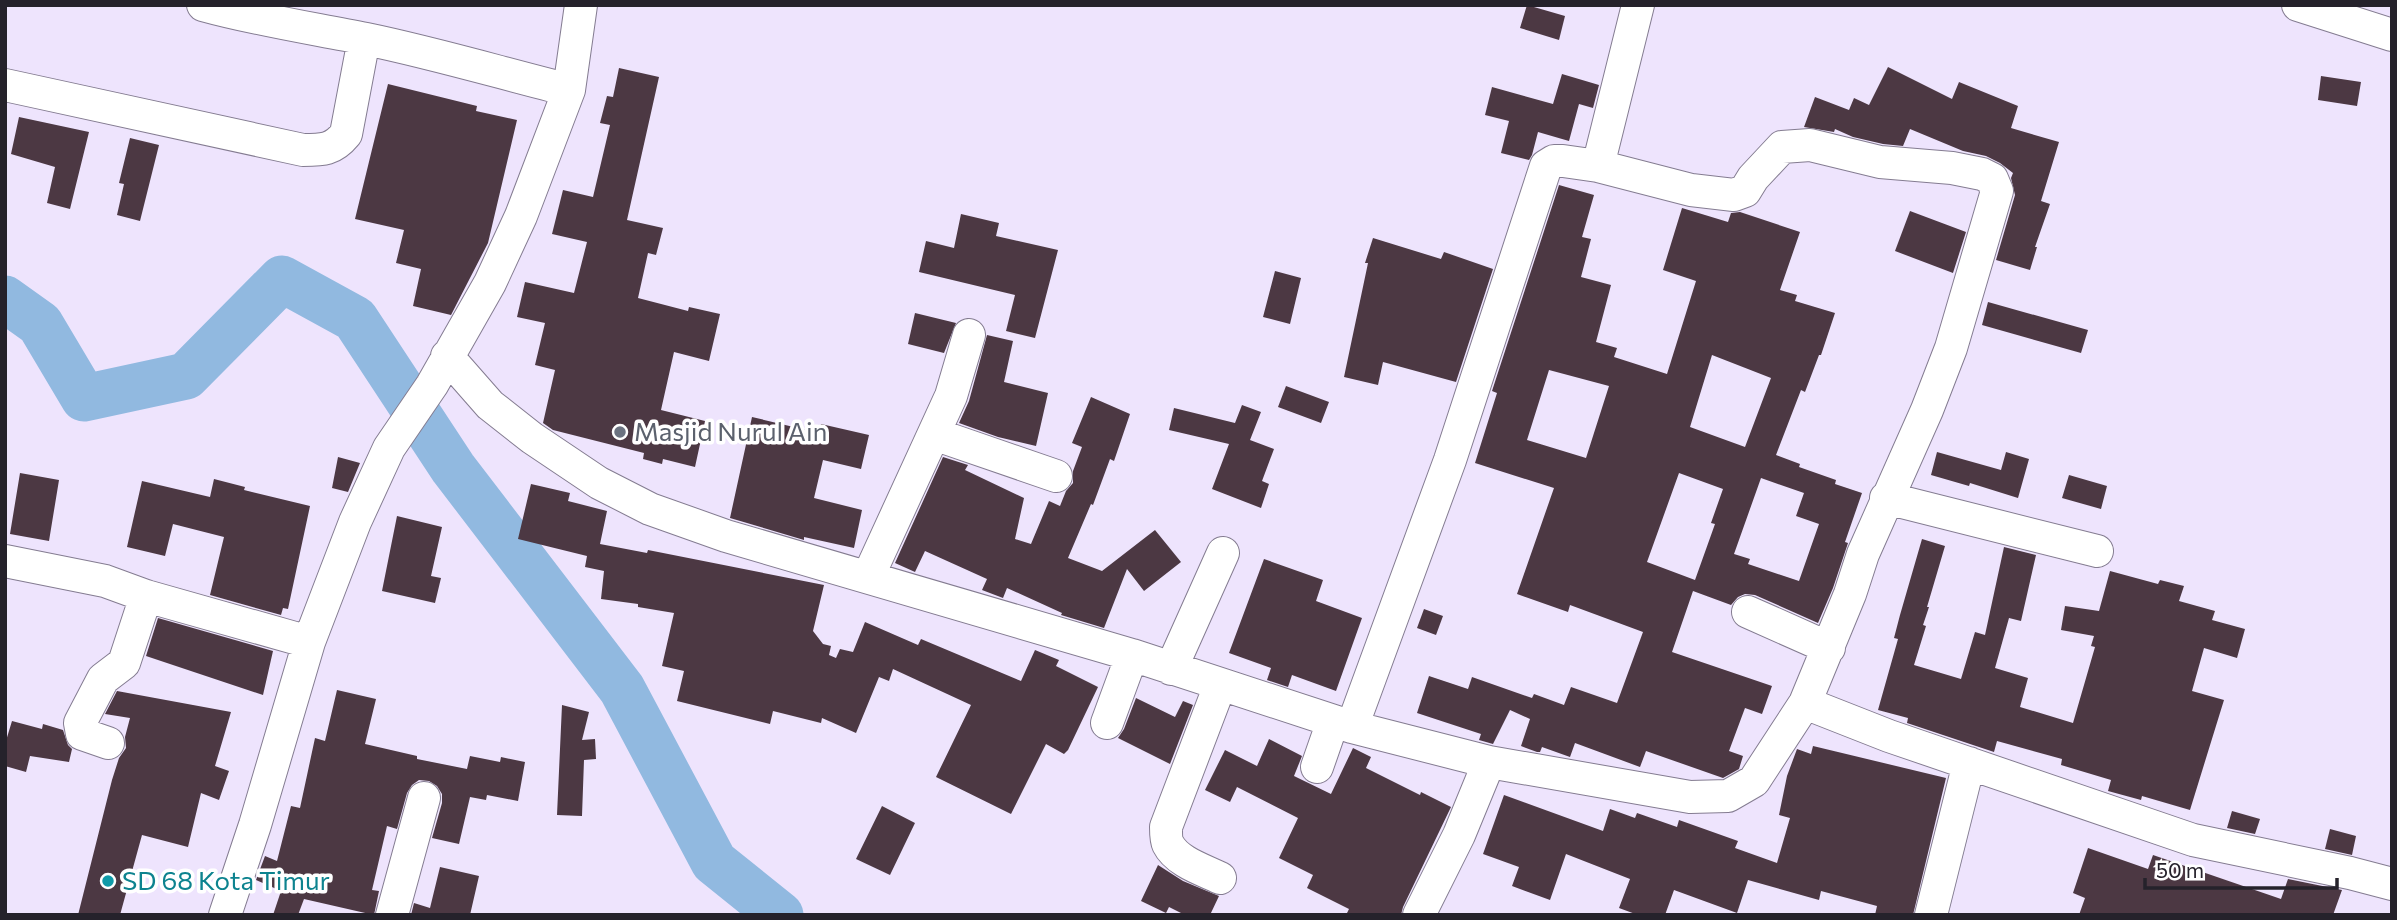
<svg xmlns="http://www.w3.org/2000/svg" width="2397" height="920" viewBox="0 0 2397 920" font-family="Commissioner,sans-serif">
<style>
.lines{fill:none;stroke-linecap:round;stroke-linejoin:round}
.river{stroke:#91b9e0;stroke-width:47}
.building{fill:#4c3843;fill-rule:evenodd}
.minor-casing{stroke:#847c91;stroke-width:34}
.minor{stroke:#fff;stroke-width:32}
.worship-dot{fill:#6b7280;stroke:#fff;stroke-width:2.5}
.culture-dot{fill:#0f9aa8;stroke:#fff;stroke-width:2.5}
.labels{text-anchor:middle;stroke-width:7;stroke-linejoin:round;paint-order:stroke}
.worship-label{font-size:26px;fill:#5b616d;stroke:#fff;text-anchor:start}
.culture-label{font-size:26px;fill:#0d838f;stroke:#fff;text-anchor:start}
</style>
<rect width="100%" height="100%" fill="#eee4fd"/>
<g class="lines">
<!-- river -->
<path class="river" d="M 5,299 L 40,324 L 84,398 L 186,376 L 282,279 L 355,319 L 453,468 L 622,689 L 714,862 L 780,915"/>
</g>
<!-- building -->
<path class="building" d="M 1527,5 L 1565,16 L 1559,40 L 1520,28 Z
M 1888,67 L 1952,99 L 1959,82 L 2018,106 L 2011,128 L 2059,142 L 2041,201 L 2050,204 L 2035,247 L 2037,247 L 2030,270 L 1996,260 L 2015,195 L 2011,178 L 2013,173 L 2000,163 L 1986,156 L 1963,151 L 1910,129 L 1903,146 L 1883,144 L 1853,137 L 1835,129 L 1834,132 L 1804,127 L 1815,97 L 1849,110 L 1854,98 L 1869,105 Z
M 619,68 L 659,77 L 627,220 L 663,228 L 656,255 L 648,253 L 638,298 L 688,311 L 689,307 L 720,314 L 709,361 L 674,352 L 661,410 L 705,421 L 695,467 L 663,459 L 662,464 L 643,459 L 644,453 L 553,430 L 543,423 L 555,370 L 535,365 L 545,323 L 517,317 L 525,282 L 574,293 L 587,242 L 552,234 L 563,190 L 593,197 L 610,125 L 600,123 L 607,96 L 613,97 Z
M 1562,74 L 1599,85 L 1593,108 L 1579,104 L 1569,141 L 1538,132 L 1532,155 L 1529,160 L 1501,153 L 1509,121 L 1485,115 L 1492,87 L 1553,104 Z
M 2321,76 L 2361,82 L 2357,106 L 2318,100 Z
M 388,84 L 477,106 L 476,111 L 517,120 L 488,243 L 451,315 L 413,306 L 421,269 L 396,263 L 404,230 L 355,219 Z
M 19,117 L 89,132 L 70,209 L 47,203 L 55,167 L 11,154 Z
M 130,138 L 159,145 L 140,221 L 117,215 L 124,184 L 119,183 Z
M 1559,185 L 1594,195 L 1582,237 L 1591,239 L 1581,277 L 1611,285 L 1596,342 L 1617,348 L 1614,357 L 1667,374 L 1696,281 L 1663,270 L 1682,208 L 1728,222 L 1731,213 L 1740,212 L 1800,232 L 1780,290 L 1797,295 L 1795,301 L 1835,313 L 1821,355 L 1819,355 L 1805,392 L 1801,390 L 1776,455 L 1800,464 L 1799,467 L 1836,480 L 1835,484 L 1862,493 L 1845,542 L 1848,543 L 1833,588 L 1818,623 L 1755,595 L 1745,594 L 1738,597 L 1731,605 L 1693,591 L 1672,652 L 1772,686 L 1762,714 L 1745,708 L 1729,751 L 1743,756 L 1739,769 L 1723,778 L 1646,751 L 1640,767 L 1575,743 L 1570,757 L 1542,747 L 1540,752 L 1537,752 L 1521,746 L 1530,719 L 1510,710 L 1493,744 L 1479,740 L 1481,734 L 1417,713 L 1429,676 L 1468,689 L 1472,677 L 1532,698 L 1534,694 L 1564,705 L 1571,687 L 1617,703 L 1643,632 L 1570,605 L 1568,612 L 1517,594 L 1554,488 L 1475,463 L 1497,393 L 1492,391 ZM 1712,355 L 1771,378 L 1745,447 L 1690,427 ZM 1549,370 L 1609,386 L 1586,458 L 1527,440 ZM 1679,473 L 1723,489 L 1711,523 L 1715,524 L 1695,580 L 1647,562 ZM 1761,478 L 1804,493 L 1796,516 L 1819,524 L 1799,581 L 1748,564 L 1750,559 L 1734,554 Z
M 1910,211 L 1966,232 L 1953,273 L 1895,251 Z
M 961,214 L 999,223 L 996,236 L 1058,250 L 1035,338 L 1006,331 L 1015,295 L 919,272 L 926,241 L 954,248 Z
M 1373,238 L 1441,259 L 1444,252 L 1493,269 L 1456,382 L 1383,362 L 1378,385 L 1344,377 L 1368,263 L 1365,263 Z
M 1275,271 L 1301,278 L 1290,324 L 1263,317 Z
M 1988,302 L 2088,330 L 2081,353 L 1982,325 Z
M 915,313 L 956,323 L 944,353 L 908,344 Z
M 987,335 L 1013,341 L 1004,382 L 1048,393 L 1036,446 L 998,437 L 959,423 L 969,401 Z
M 1286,386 L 1329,402 L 1321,423 L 1278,407 Z
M 1091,397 L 1130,414 L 1114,461 L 1110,459 L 1093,505 L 1091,504 L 1068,558 L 1102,571 L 1155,530 L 1181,562 L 1144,591 L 1127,569 L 1104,628 L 1061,615 L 1062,613 L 1007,588 L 1003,598 L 982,590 L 987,579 L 925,551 L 915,572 L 895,563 L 943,457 L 968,465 L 965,470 L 1024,498 L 1015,539 L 1031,544 L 1049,501 L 1060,506 L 1066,491 L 1073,483 L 1073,471 L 1082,447 L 1072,443 Z
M 1242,405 L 1261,412 L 1250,440 L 1274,449 L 1262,481 L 1269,484 L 1261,508 L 1212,489 L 1229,444 L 1169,430 L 1174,408 L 1235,423 Z
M 752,417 L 819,433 L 821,424 L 869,435 L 861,469 L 823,460 L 814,498 L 862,510 L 854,548 L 804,537 L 804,540 L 730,518 Z
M 1937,452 L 2001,470 L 2006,452 L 2029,459 L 2018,498 L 1970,483 L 1969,486 L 1931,475 Z
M 338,457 L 360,463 L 348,492 L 332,488 Z
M 20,473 L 59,480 L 49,541 L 10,534 Z
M 2069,475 L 2107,486 L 2101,509 L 2062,498 Z
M 214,479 L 245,487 L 244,490 L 310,506 L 288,609 L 283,608 L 281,615 L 210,595 L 224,537 L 173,524 L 165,556 L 127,547 L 142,481 L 210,497 Z
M 531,484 L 570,493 L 568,501 L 607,511 L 600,544 L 647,553 L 648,550 L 824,585 L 813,631 L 823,644 L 831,646 L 829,655 L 836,658 L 840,649 L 853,652 L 865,622 L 918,645 L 921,639 L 1021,681 L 1035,650 L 1059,660 L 1056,666 L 1098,687 L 1068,750 L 1064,754 L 1046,744 L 1011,814 L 936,777 L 971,705 L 893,669 L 889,681 L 879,677 L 856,733 L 822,718 L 821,723 L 773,711 L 770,724 L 677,701 L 684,671 L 662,666 L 674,613 L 638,607 L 638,604 L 601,599 L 604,571 L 585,567 L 587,556 L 518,539 Z
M 397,516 L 442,527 L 431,576 L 441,578 L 435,603 L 382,591 Z
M 1922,539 L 1945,546 L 1927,607 L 1929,607 L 1923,625 L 1926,626 L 1914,665 L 1961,679 L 1975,632 L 1985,635 L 2004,547 L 2036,555 L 2021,621 L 2009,618 L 1995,668 L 2028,678 L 2020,707 L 2073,723 L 2095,647 L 2091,646 L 2094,636 L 2061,630 L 2065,606 L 2099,611 L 2110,571 L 2158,584 L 2160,580 L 2184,586 L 2179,601 L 2215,611 L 2212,620 L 2245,629 L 2237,658 L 2204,648 L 2192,691 L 2224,700 L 2190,810 L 2142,796 L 2141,800 L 2108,791 L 2111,780 L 2061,765 L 2062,759 L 1997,741 L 1994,752 L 1907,723 L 1908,718 L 1878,710 L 1898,639 L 1894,638 L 1900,615 Z
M 1264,559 L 1323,580 L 1316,601 L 1362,618 L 1336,691 L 1292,675 L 1288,687 L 1267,680 L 1271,668 L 1229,653 Z
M 1424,609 L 1443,616 L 1436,635 L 1417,628 Z
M 158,618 L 273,651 L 263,695 L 146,656 Z
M 337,690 L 376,699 L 365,744 L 417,756 L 417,759 L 467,769 L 470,756 L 500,762 L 501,757 L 525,762 L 518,801 L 487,795 L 486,800 L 470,797 L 459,844 L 432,838 L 442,803 L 442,794 L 437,786 L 429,781 L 419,780 L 412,785 L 407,793 L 397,829 L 387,826 L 372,890 L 379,891 L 374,915 L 304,899 L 298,915 L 273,915 L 281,891 L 256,880 L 265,856 L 277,861 L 291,806 L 300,808 L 315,738 L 325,741 Z
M 117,691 L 231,712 L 215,766 L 229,771 L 219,800 L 201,793 L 188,847 L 142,835 L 120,915 L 78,915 L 112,780 L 119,758 L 126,748 L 125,737 L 130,718 L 105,714 Z
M 1136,698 L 1175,717 L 1183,701 L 1193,705 L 1170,764 L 1118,738 L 1124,729 Z
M 562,705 L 589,712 L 582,740 L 595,739 L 596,759 L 584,760 L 582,816 L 557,815 Z
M 12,721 L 42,729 L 43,724 L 63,730 L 68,745 L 72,749 L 69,762 L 30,756 L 26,772 L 5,766 L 5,744 Z
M 1269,739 L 1302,756 L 1294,776 L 1331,794 L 1353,748 L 1371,757 L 1366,768 L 1420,795 L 1421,792 L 1451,807 L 1403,907 L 1401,915 L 1346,915 L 1349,909 L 1307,888 L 1313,875 L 1279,858 L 1298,818 L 1237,787 L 1230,802 L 1205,790 L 1225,750 L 1257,766 Z
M 1813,746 L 1946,778 L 1913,915 L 1875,915 L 1877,906 L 1821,891 L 1819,900 L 1748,880 L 1737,913 L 1674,890 L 1665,915 L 1638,915 L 1619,908 L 1630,879 L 1566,854 L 1550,900 L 1512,886 L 1519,867 L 1483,854 L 1504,795 L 1603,831 L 1610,809 L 1635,818 L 1637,813 L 1677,827 L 1679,820 L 1738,841 L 1735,848 L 1777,863 L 1790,818 L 1779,815 L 1787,776 L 1797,749 L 1811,754 Z
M 882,806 L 915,823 L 890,875 L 856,859 Z
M 2232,811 L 2260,819 L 2255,834 L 2227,828 Z
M 2330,829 L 2356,836 L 2352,855 L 2325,849 Z
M 2088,848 L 2148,869 L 2153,855 L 2281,899 L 2288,879 L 2342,890 L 2333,915 L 2079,915 L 2085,898 L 2073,893 Z
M 1158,865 L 1183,881 L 1219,896 L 1210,915 L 1185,915 L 1169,907 L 1166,913 L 1141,901 Z
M 440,867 L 479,876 L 470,915 L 411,915 L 414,903 L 430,908 Z"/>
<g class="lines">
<!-- minor casing -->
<g class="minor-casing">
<path id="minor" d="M 203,5 C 257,20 311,28 366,39 C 434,53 501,73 569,90
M 2298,5 L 2392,35
M 5,85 L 303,150 C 323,150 333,150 346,134 L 364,39
M 1598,166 L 1638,5
M 447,356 L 490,405 L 532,438 L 599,483 L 650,509 L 726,536 L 1132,655 L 1352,727 L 1489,762 L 1690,797 L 1728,796 L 1754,781 L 1805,703 L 1850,594 L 1863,554 L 1927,410 L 1951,348 L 1997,191 L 1992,179 L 1982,174 L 1952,168 L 1880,162 L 1810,145 L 1782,147 L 1753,178 L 1745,191 L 1734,195 L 1691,190 L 1598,166 L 1563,161 L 1554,161 L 1546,166 L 1450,460 L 1352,727
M 934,434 L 1056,476
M 1886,498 L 2097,551
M 5,561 L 105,581 L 146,596 L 309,642
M 868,577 L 951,396 L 969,335
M 1748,612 L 1829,648
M 1171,669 L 1223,553
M 1805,703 L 1889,736 L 2193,840 L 2350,873 L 2392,884
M 1107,723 L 1132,655
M 108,743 L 82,734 L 80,723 L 103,679 L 124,663 L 146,596
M 1317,767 L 1333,721
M 1220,878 C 1204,870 1177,862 1168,844 C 1166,840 1166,832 1166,827 L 1220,685
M 225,915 L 255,825 L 309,642 L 355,522 L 389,448 L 432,385 L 490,283 L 521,216 L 569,90 L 581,5
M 392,915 L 424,798
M 1419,915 L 1459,835 L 1489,762
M 1931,915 L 1969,763"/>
</g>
<!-- minor -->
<use href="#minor" class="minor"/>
</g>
<!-- markers -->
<circle class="worship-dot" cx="620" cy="432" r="7"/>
<circle class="culture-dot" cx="108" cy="881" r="7"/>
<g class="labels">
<!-- worship labels -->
<g class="worship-label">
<text x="634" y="441">Masjid Nurul Ain</text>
</g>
<!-- culture labels -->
<g class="culture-label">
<text x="122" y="890">SD 68 Kota Timur</text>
</g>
</g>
<!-- border -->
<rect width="2397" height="920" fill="none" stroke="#25222b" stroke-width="14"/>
<!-- scale -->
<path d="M2145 878v10h192v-10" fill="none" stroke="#25222b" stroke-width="3.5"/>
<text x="2156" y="878" font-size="21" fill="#25222b" stroke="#ffffff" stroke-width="5" paint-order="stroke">50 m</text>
</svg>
